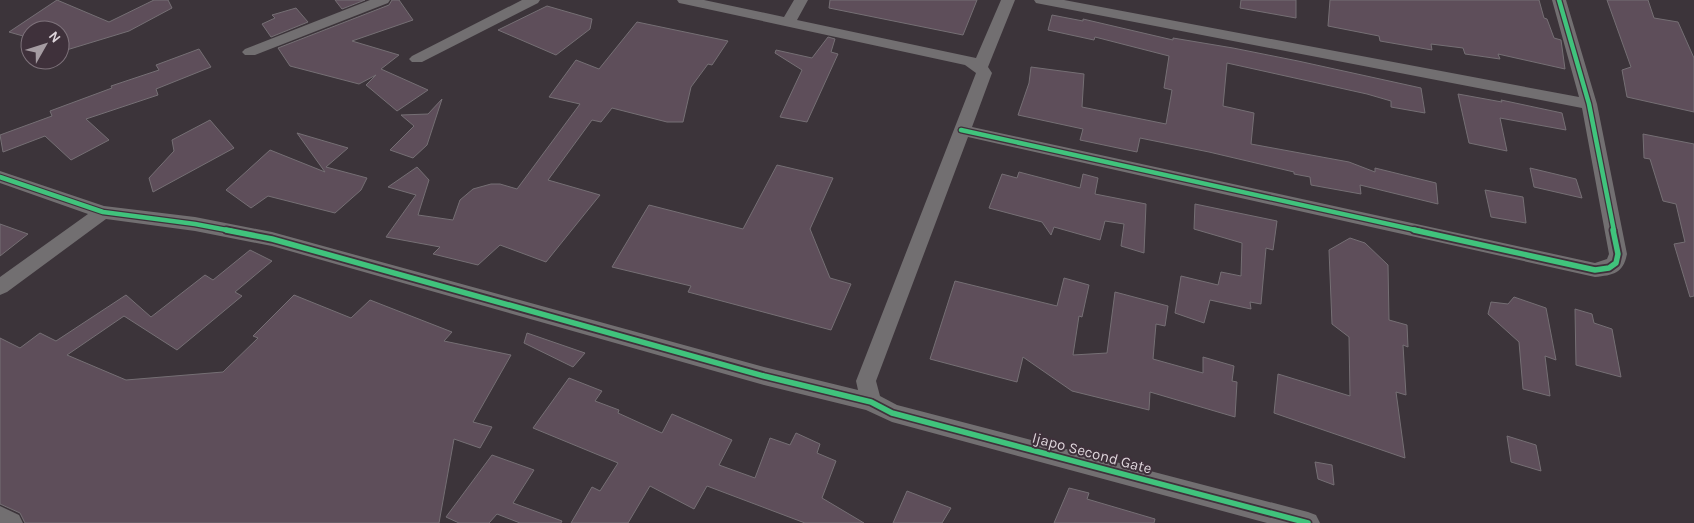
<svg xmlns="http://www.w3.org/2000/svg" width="1694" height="523" viewBox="0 0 1694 523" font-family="Karla,sans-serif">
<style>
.building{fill:#5e4e5a;stroke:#756f74}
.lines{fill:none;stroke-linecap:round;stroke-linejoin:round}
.minor{fill:#726f71;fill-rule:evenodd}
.cycleway-far1-casing{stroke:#3f313b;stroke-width:7}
.cycleway-casing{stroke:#3f313b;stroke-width:9}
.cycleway-far1{stroke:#40c37c;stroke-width:4.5}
.cycleway{stroke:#40c37c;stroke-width:5.5}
.labels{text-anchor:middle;stroke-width:4;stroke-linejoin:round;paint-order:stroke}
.street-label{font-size:15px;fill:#ddd4da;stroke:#3f313b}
</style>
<rect width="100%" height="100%" fill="#3c343a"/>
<!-- building -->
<path class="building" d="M 57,0 L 109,22 L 154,0 L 168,0 L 172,8 L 129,31 L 60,52 L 60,30 L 30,30 L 30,38 L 9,32 Z
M 335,0 L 365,0 L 342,9 Z
M 392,0 L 399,0 L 413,20 L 352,41 L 399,55 L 381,69 L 428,90 L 397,111 L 366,85 L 376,75 L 359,84 L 290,66 L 278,48 L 389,5 Z
M 830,0 L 977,0 L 963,35 L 829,8 Z
M 1241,0 L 1296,0 L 1296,18 L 1240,8 Z
M 1330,0 L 1539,0 L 1544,18 L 1547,19 L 1554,38 L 1561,40 L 1565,69 L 1498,54 L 1500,59 L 1465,54 L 1463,48 L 1431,44 L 1432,50 L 1380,41 L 1379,36 L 1328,26 Z
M 1607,0 L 1648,0 L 1654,18 L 1678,22 L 1694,58 L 1694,112 L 1627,97 L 1622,70 L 1631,67 Z
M 547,6 L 592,19 L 590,29 L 556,55 L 498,30 Z
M 296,8 L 308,22 L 271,37 L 262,24 L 275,18 L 272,15 Z
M 1052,15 L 1083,21 L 1083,19 L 1173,40 L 1173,38 L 1233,48 L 1298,61 L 1421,88 L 1425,113 L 1391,107 L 1391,101 L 1367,94 L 1227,63 L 1223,106 L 1254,113 L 1251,144 L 1349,162 L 1375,172 L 1375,168 L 1436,183 L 1438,204 L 1360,185 L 1361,194 L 1311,185 L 1310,177 L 1294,174 L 1294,172 L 1209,152 L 1140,138 L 1137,152 L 1080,140 L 1083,129 L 1018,115 L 1029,83 L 1031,67 L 1084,74 L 1082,107 L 1166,124 L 1172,90 L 1164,88 L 1169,56 L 1095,37 L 1094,40 L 1048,30 Z
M 637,22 L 728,41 L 712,65 L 708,64 L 691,87 L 683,122 L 667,122 L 612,108 L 601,122 L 592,120 L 548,180 L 600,195 L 546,262 L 500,245 L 478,265 L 433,254 L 440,247 L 386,237 L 416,195 L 388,187 L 417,167 L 429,180 L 418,215 L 453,220 L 460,200 L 473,189 L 491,184 L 500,184 L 517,189 L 580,104 L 549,97 L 576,60 L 599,69 Z
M 828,37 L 835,39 L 831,52 L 838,54 L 807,122 L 780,117 L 802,70 L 775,53 L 776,50 L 812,58 Z
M 199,49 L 211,67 L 156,89 L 158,95 L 86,119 L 109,140 L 71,160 L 45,136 L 3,152 L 0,135 L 52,116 L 50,111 L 112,88 L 111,86 L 159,70 L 156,65 Z
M 1458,94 L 1502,102 L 1501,100 L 1562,113 L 1566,130 L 1500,118 L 1507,151 L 1469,143 Z
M 442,99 L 427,145 L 413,158 L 390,150 L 414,126 L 401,115 L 428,114 Z
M 210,120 L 234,148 L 153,192 L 149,178 L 174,151 L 172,140 Z
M 297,133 L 348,148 L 326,167 L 367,178 L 361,190 L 335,213 L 268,196 L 251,208 L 226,190 L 270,150 L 325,172 Z
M 1643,134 L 1694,144 L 1694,296 L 1690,297 L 1674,244 L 1685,242 L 1676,204 L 1663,201 L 1650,159 L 1644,158 Z
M 777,165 L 833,178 L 810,229 L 830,278 L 851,284 L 831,330 L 688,292 L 691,286 L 612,267 L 649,205 L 743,229 Z
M 1530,168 L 1576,179 L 1582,198 L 1534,187 Z
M 1019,172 L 1080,188 L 1083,174 L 1098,178 L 1095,194 L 1146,204 L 1144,253 L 1121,246 L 1124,224 L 1105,221 L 1100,240 L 1054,227 L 1051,235 L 1042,222 L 989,208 L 1002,174 L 1017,178 Z
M 1485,190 L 1523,197 L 1526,223 L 1491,217 Z
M 1195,204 L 1277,221 L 1273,250 L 1266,248 L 1261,304 L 1250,302 L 1251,309 L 1210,300 L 1204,323 L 1175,313 L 1181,276 L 1218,285 L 1221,272 L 1241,276 L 1242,243 L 1194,229 Z
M 0,224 L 28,234 L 0,256 Z
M 1350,238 L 1365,243 L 1388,265 L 1389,320 L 1407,325 L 1408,347 L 1403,345 L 1406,395 L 1396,392 L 1405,458 L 1274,413 L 1278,374 L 1350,396 L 1349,337 L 1332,324 L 1329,250 Z
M 250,250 L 272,261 L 235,292 L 242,296 L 177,350 L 124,316 L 67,355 L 126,380 L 223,372 L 258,338 L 253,336 L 294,295 L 351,318 L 370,300 L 452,332 L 444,341 L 511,355 L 473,422 L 492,427 L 480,448 L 454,439 L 439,523 L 25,523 L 20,513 L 0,504 L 0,338 L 20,348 L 40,333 L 56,341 L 126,295 L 151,317 L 205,275 L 213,280 Z
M 1064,278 L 1089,285 L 1082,317 L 1079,316 L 1073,355 L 1107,353 L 1115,292 L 1168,306 L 1165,326 L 1156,324 L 1153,359 L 1203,373 L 1203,357 L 1234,366 L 1232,381 L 1237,382 L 1235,417 L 1150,392 L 1149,410 L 1072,391 L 1023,357 L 1017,382 L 930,359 L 955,281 L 1057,306 Z
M 1514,297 L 1546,308 L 1556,360 L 1545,356 L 1550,396 L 1523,389 L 1519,342 L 1488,314 L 1491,302 L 1508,304 Z
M 1575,309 L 1592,314 L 1594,323 L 1612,329 L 1621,377 L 1576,365 Z
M 527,333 L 585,353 L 573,367 L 524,343 Z
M 569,378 L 602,391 L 595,401 L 619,410 L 618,413 L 662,433 L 672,414 L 732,440 L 719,465 L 755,478 L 770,438 L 790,445 L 796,433 L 820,444 L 817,453 L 836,461 L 822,498 L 864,523 L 805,523 L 707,486 L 694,509 L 650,486 L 628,523 L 571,523 L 592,487 L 600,491 L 618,463 L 533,428 Z
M 1507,436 L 1536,445 L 1541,471 L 1511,462 Z
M 492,455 L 534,470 L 513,503 L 562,521 L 561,523 L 520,523 L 497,514 L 489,523 L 459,523 L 446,517 Z
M 1315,462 L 1332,465 L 1334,485 L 1318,479 Z
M 1069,488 L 1089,493 L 1087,499 L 1155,519 L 1154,523 L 1054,523 Z
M 907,491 L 951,508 L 942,523 L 893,523 Z"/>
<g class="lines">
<!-- minor -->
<path class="minor" d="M 370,0 L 390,0 L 388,3 L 255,55 L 245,55 L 242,52 L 245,49 Z
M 522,0 L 540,0 L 538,3 L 422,62 L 412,62 L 409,59 L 412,56 Z
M 677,0 L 704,0 L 784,17 L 794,0 L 808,0 L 797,20 L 976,58 L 1001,0 L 1015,0 L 988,67 L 992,73 L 972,127 L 1595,263 L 1607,259 L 1609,254 L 1582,108 L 1041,4 L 1036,3 L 1034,0 L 1064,0 L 1579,97 L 1552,0 L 1566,0 L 1597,104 L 1627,254 C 1623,274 1613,275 1595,277 L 968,137 L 876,381 L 880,396 L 897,405 L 1308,512 L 1316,515 L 1320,523 L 1267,523 L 892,422 L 866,410 L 764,385 L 272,246 L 195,231 L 106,219 L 7,292 L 0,295 L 0,277 L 88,214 L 0,183 L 0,171 L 104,206 L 195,217 L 272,232 L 764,367 L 858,390 L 856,381 L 976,73 L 965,65 L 684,4 L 679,3 Z
M 0,506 L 19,515 L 23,523 L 0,523 Z"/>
<!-- cycleway-far1 casing -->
<g class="cycleway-far1-casing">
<path id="cycleway-far1" d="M 1559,0 L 1589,104 L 1614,231
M 961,130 L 1420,231
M 0,177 L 103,212 L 195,224 L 232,231"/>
</g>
<!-- cycleway casing -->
<g class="cycleway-casing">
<path id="cycleway" d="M 226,230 L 272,239 L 764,376 L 871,402 L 892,413 L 1308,523
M 1414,230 L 1595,270 L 1609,268 L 1616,263 L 1618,254 L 1613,230"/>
</g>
<!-- cycleway-far1 -->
<use href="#cycleway-far1" class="cycleway-far1"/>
<!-- cycleway -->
<use href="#cycleway" class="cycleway"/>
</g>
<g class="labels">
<!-- street labels -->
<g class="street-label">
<text transform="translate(1092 453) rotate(15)" y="5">Ijapo Second Gate</text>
</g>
</g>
<!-- north arrow -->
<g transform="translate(45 45) rotate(51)"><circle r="24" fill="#3f313b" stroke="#7e727b"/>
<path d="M0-4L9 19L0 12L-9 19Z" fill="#a59ca2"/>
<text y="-8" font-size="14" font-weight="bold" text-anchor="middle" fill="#ddd4da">N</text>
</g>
</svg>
